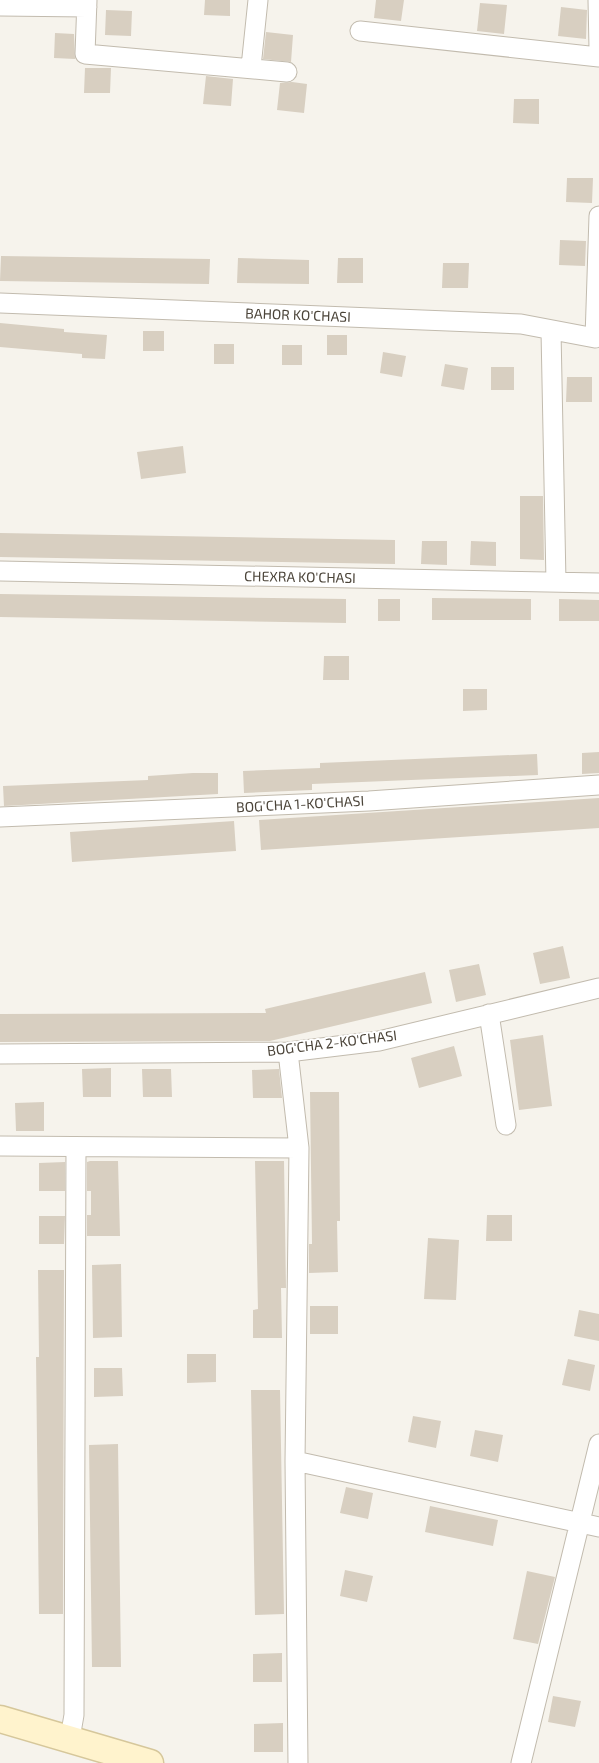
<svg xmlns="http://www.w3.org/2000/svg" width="599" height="1763" viewBox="0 0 599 1763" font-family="'Exo 2',sans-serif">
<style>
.building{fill:#d8cfc1}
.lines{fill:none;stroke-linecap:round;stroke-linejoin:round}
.minor-casing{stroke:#c2bbae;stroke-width:21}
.secondary-casing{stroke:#d6c79b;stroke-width:29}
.minor{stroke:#fff;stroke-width:19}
.secondary{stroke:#fff3cd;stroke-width:26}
.labels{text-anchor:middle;stroke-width:4;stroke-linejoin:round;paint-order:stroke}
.street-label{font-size:14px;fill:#4b4439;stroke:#fff}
</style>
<rect width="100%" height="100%" fill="#f6f3ec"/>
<!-- building -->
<path class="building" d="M 205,0 L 230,0 L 230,16 L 204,15 Z
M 376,0 L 404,0 L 401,21 L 374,18 Z
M 480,3 L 507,5 L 504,34 L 477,31 Z
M 561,7 L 587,10 L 586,39 L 558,36 Z
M 106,10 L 132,11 L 131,36 L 105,35 Z
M 266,32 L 293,35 L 291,62 L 263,59 Z
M 55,33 L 74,34 L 75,59 L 54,58 Z
M 85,68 L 111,68 L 110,93 L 84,93 Z
M 206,76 L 233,79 L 231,106 L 203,104 Z
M 292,82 L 307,84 L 304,113 L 277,110 L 280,83 Z
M 514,99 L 539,99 L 539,124 L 513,123 Z
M 567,178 L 593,178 L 592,203 L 566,202 Z
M 560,240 L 586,241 L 585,266 L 559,265 Z
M 1,256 L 210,259 L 209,284 L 0,281 Z
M 238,258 L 309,260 L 309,284 L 237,283 Z
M 338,258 L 363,258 L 363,283 L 337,283 Z
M 443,263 L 469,263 L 468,288 L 442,288 Z
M 0,323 L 64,329 L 64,332 L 107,335 L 105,359 L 82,358 L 82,354 L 0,347 Z
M 143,331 L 164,331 L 164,351 L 143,351 Z
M 327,335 L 347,335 L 347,355 L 327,355 Z
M 214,344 L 234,344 L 234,364 L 214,364 Z
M 282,345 L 302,345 L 302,365 L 282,365 Z
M 383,352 L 406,356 L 402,377 L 380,373 Z
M 445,364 L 468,368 L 464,390 L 441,386 Z
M 491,367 L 514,367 L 514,390 L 491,390 Z
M 567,377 L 592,377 L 592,402 L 566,402 Z
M 183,446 L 186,473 L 141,479 L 137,452 Z
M 520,496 L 543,496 L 544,560 L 520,559 Z
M 0,533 L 395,540 L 395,564 L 0,557 Z
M 422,541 L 447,541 L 447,565 L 421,564 Z
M 471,541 L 496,542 L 496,566 L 470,565 Z
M 0,594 L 346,599 L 346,623 L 0,617 Z
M 432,598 L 531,599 L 531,620 L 432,620 Z
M 378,599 L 400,599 L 400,621 L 378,621 Z
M 559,599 L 599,600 L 599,621 L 559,621 Z
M 324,656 L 349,656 L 349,680 L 323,680 Z
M 463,689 L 487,689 L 487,710 L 463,711 Z
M 599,752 L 599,773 L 582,774 L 582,753 Z
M 537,754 L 538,775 L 312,784 L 312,790 L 244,793 L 243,771 L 320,768 L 320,763 Z
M 193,773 L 218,773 L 218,794 L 4,806 L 3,786 L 148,780 L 148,776 Z
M 599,798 L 599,828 L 261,850 L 259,820 Z
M 234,821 L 236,851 L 72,862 L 70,832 Z
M 563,946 L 570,978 L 540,984 L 533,953 Z
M 479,964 L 486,995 L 456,1002 L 449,970 Z
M 425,972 L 432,1003 L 270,1041 L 0,1042 L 0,1014 L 266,1013 L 265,1009 Z
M 543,1035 L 552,1106 L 519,1110 L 510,1040 Z
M 454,1046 L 462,1076 L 419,1088 L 411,1058 Z
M 111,1068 L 111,1097 L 83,1097 L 82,1069 Z
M 142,1069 L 171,1069 L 172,1097 L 143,1097 Z
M 279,1069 L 282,1098 L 253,1098 L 252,1070 Z
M 310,1092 L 339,1092 L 340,1221 L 337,1221 L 338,1272 L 309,1273 L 309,1244 L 312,1244 Z
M 44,1102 L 44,1131 L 16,1131 L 15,1103 Z
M 90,1161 L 118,1161 L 120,1236 L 87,1236 L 87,1215 L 91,1215 L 91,1191 L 87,1191 L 87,1162 Z
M 255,1161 L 284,1161 L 286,1288 L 281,1288 L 282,1338 L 253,1338 L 253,1310 L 258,1309 Z
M 65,1162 L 65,1191 L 39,1191 L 39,1163 Z
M 487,1215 L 512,1215 L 512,1241 L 486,1241 Z
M 39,1216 L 65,1216 L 64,1244 L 39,1244 Z
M 428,1238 L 459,1240 L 456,1300 L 424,1299 Z
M 121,1264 L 122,1337 L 93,1338 L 92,1265 Z
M 38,1270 L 64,1270 L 63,1614 L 39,1614 L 36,1357 L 39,1357 Z
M 310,1306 L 338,1306 L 338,1334 L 310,1334 Z
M 579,1310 L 599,1314 L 599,1341 L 574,1336 Z
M 187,1354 L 216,1354 L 216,1382 L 187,1383 Z
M 568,1359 L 595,1365 L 590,1391 L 562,1385 Z
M 94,1368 L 122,1368 L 123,1396 L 94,1397 Z
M 251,1390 L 280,1390 L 284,1614 L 255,1615 Z
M 413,1416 L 441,1421 L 436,1448 L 408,1442 Z
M 475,1430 L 503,1435 L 498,1462 L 470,1456 Z
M 118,1444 L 121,1667 L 92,1667 L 89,1445 Z
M 346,1487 L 373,1493 L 368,1519 L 340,1513 Z
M 430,1506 L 498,1520 L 493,1546 L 425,1532 Z
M 345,1570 L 373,1576 L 367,1602 L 340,1596 Z
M 527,1571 L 555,1577 L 538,1644 L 513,1639 Z
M 282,1653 L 282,1682 L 253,1682 L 253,1654 Z
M 553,1696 L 581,1701 L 575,1727 L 548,1722 Z
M 283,1723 L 283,1752 L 254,1752 L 254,1724 Z"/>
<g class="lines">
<!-- minor casing -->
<g class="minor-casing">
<path id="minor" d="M 87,0 L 85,54 L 287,72
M 598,0 L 599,48
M 0,6 L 87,7
M 360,31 L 599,57
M 251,67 L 258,0
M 0,303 L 521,324 L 595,338 L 599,216
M 551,331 L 556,582
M 0,571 L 599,583
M 0,817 L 369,801 L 599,785
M 489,1014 L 506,1125
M 288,1052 L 299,1148 L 295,1461 L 298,1763
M 0,1054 L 288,1052 L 379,1041 L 599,988
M 0,1146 L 299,1148
M 295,1461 L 599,1527
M 70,1738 L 74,1715 L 76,1147
M 521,1763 L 599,1444"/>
</g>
<!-- secondary casing -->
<g class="secondary-casing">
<path id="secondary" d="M 0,1719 L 150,1763"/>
</g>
<!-- minor -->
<use href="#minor" class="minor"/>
<!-- secondary -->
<use href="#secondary" class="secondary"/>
</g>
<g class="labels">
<!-- street labels -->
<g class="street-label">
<text transform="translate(298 315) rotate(2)" y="5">BAHOR KO'CHASI</text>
<text transform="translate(300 577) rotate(1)" y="5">CHEXRA KO'CHASI</text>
<text transform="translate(300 804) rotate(-3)" y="5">BOG'CHA 1-KO'CHASI</text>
<text transform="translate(332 1043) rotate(-7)" y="5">BOG'CHA 2-KO'CHASI</text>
</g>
</g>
</svg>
